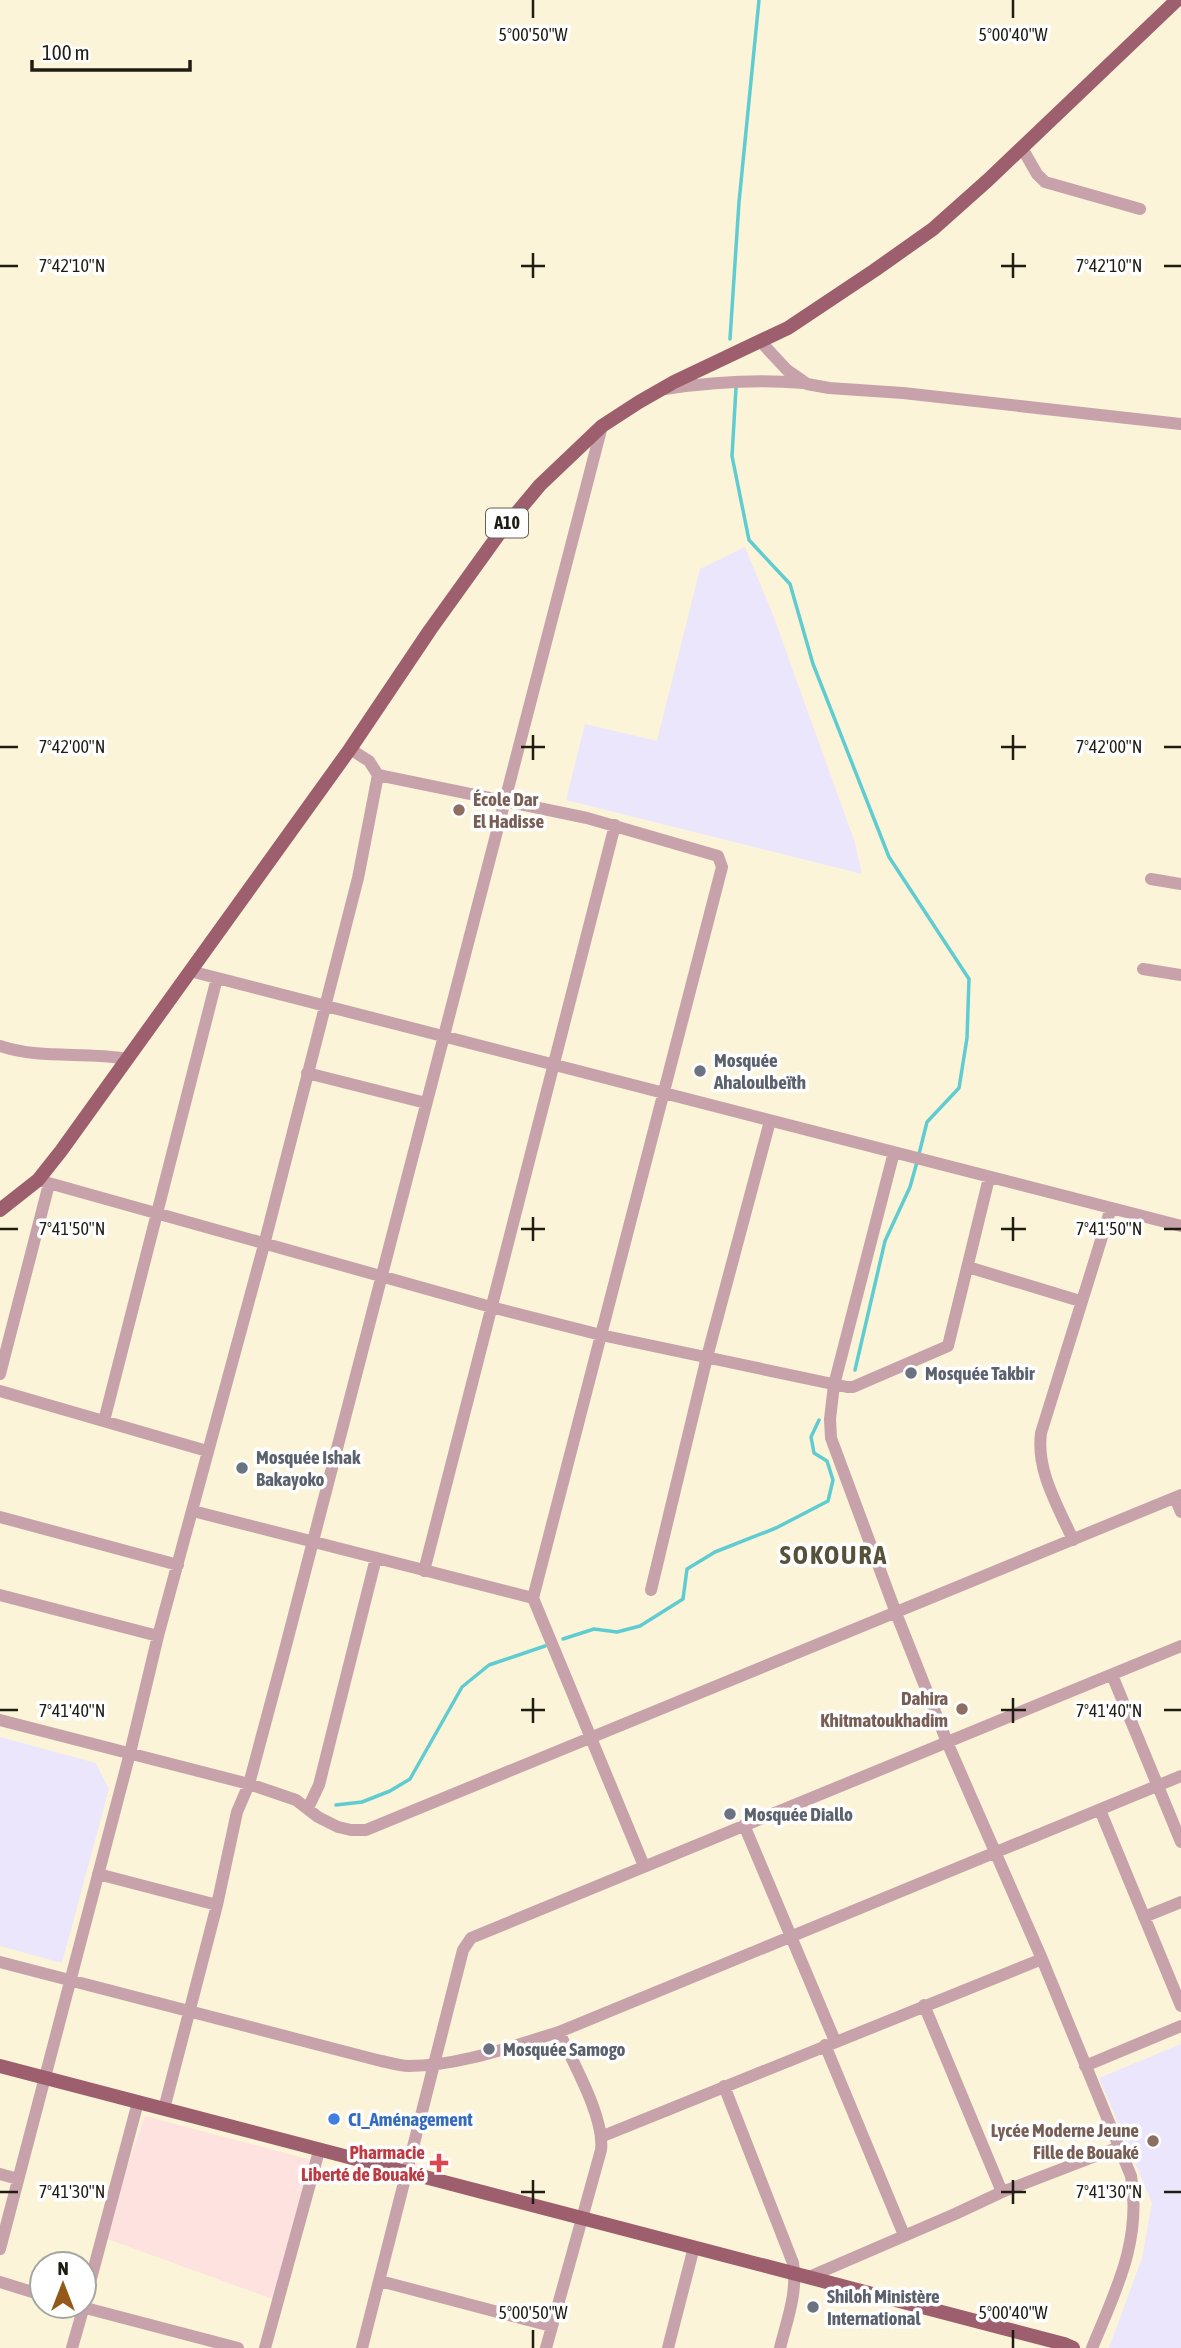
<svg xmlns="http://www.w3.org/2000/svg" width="1181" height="2348" viewBox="0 0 1181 2348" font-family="'Asap Condensed',sans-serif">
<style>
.commercial{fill:#fde2e0}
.education{fill:#ebe6fc}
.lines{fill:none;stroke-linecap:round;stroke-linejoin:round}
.stream{stroke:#5fccd1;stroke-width:3.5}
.minor{stroke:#c7a2aa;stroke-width:12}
.major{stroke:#9d5e6e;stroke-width:14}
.ticks{fill:none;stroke:#1f1d12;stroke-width:2.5}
.education-dot{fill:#8d6e63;stroke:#fff;stroke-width:2.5}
.worship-dot{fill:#6b7280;stroke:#fff;stroke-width:2.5}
.shop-dot{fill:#3f7fe0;stroke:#fff;stroke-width:2.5}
.health-dot{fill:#e0444e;stroke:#fff;stroke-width:2.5}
.labels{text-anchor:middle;stroke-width:7;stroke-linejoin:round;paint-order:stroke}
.shield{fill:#fff;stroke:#626159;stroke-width:2}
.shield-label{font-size:18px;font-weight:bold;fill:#1f1d12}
.education-label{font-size:19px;font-weight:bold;fill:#785e54;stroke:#fff;text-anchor:end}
.worship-label{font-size:19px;font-weight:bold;fill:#5b616d;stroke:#fff;text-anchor:start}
.shop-label{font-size:19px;font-weight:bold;fill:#366cbe;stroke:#fff;text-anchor:start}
.health-label{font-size:19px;font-weight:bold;fill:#be3a42;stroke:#fff;text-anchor:end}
.district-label{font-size:26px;font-weight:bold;letter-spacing:2px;fill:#57513a;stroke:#fff}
.ticks-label{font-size:18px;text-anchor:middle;fill:#1f1d12;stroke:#fff;stroke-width:7;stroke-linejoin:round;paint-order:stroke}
</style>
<rect width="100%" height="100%" fill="#fbf4d8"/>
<!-- commercial -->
<path class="commercial" d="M 145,2116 L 315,2161 L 278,2301 L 102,2237 Z"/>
<!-- education -->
<path class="education" d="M 745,547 L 773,615 L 855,843 L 862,874 L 566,800 L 585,724 L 657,741 L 700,569 Z
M 0,1737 L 96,1763 L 109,1789 L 62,1963 L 0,1946 Z
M 1181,2044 L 1181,2348 L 1109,2348 L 1142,2258 L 1152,2203 L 1099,2078 Z"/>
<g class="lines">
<!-- stream -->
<path class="stream" d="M 730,339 L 739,202 L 759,0
M 736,388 L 732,456 L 749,540 L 790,584 L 813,664 L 889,857 L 969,979 L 967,1038 L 959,1088 L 927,1122 L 919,1154
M 855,1370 L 885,1241 L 910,1187 L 917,1162
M 563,1639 L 594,1629 L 617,1632 L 640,1626 L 683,1599 L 687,1569 L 715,1552 L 776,1528 L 828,1501 L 833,1480 L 827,1461 L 814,1453 L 811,1437 L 819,1420
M 336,1805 L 362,1802 L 390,1791 L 410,1779 L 462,1687 L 489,1665 L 545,1646"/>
<!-- minor -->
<path class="minor" d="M 1022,148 L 1037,174 L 1045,182 L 1140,209
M 761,342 L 787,370 L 807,384 L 829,388 L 903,393 L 1181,424
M 665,389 C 712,382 756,379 803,383
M 378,775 L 587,818 L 718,856 L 722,867 L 533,1598 L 644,1866
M 1151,879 L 1181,884
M 1143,969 L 1181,975
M 190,971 L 1181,1226
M 0,1046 C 42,1060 84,1051 127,1059
M 307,1073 L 426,1103
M 894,1152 L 834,1385 L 830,1419 L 831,1438 L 896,1613 L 947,1742 L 1042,1959 L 1131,2176 C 1142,2240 1116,2290 1092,2348
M 38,1180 L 491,1307 L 601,1335 L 847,1387 L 853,1387 L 948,1346 L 989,1178
M 968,1267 L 1080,1301
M 0,1374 L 49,1184
M 0,1391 L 207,1451
M 104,1421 L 217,978
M 1175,1498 L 1181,1512
M 193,1511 L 533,1598
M 0,1517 L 178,1565
M 1073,1540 C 1058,1506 1036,1471 1041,1433 L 1111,1208
M 424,1571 L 615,825
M 651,1590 L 707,1357 L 770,1121
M 0,1595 L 158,1636
M 1112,1675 L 1181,1842
M 0,1720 L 249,1784 L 296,1800 L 318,1817 L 338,1827 L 351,1830 L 366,1830 L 1181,1495
M 308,1808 L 319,1785 L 376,1558
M 1100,1810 L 1181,2006
M 744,1825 L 835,2041
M 98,1874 L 217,1905
M 1144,1917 L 1181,1902
M 0,1962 L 377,2060 C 387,2062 399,2066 409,2066 C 460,2066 512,2046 559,2032 L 1181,1776
M 924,2005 L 1002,2192
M 825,2045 L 904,2235
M 1085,2066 L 1181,2026
M 724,2086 L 793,2263 C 798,2292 787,2320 780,2348
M 164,2109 L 217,1905 L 237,1812 L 249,1784 L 283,1657 L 602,426
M 603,2136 L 1042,1959
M 0,2174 L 18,2179
M 0,2249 L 130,1753 L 158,1636 L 264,1245 L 358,878 L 378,775 L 369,761 L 350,749
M 809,2277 L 955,2214 L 1002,2192 L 1119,2147
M 380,2281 L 551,2326
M 0,2282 L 42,2295
M 84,2305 L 138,2102
M 78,2306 L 238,2348
M 72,2348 L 84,2306
M 265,2348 L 319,2151
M 362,2348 L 463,1950 L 471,1938 L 1181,1646
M 546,2348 L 601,2150 C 605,2118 573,2063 559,2032
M 668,2348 L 694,2247"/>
<!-- major -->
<path class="major" d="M 0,1210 L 38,1180 L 61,1151 L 350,749 L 430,630 L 499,534 L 540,485 L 602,426 L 639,402 L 674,382 L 788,328 L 875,270 L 933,229 L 988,180 L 1177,0
M 0,2066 L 1064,2344 L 1073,2348"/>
</g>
<!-- ticks -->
<path class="ticks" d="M 533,0 L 533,18M 1013,0 L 1013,18M 533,253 L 533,278M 1013,253 L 1013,278M 0,266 L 18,266M 521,266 L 545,266M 1001,266 L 1026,266M 1164,266 L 1181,266M 533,735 L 533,760M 1013,735 L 1013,760M 0,747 L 18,747M 521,747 L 545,747M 1001,747 L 1026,747M 1164,747 L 1181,747M 533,1217 L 533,1241M 1013,1217 L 1013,1241M 0,1229 L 18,1229M 521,1229 L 545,1229M 1001,1229 L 1026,1229M 1164,1229 L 1181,1229M 533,1698 L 533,1723M 1013,1698 L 1013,1723M 0,1710 L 18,1710M 521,1710 L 545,1710M 1001,1710 L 1026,1710M 1164,1710 L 1181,1710M 533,2180 L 533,2204M 1013,2180 L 1013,2204M 0,2192 L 18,2192M 521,2192 L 545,2192M 1001,2192 L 1026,2192M 1164,2192 L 1181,2192M 533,2330 L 533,2348M 1013,2330 L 1013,2348"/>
<!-- markers -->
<g class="education-dot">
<circle cx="459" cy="810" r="7"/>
<circle cx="962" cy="1709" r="7"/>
<circle cx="1153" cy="2141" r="7"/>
</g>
<g class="worship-dot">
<circle cx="700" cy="1071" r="7"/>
<circle cx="911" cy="1373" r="7"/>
<circle cx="242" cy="1468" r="7"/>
<circle cx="730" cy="1814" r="7"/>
<circle cx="489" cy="2049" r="7"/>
<circle cx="813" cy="2307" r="7"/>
</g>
<circle class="shop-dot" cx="334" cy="2119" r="7"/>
<path class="health-dot" d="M435.5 2152.5h7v7h7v7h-7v7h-7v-7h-7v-7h7z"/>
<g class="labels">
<!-- shield labels -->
<rect class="shield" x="486" y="508.5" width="42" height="29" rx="5"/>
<g class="shield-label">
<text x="507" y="529">A10</text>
</g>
<!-- education labels -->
<g class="education-label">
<text x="473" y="806" text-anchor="start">École Dar<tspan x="473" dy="22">El Hadisse</tspan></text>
<text x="948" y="1705">Dahira<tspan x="948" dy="22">Khitmatoukhadim</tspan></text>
<text x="1139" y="2137">Lycée Moderne Jeune<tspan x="1139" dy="22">Fille de Bouaké</tspan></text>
</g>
<!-- worship labels -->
<g class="worship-label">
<text x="714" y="1067">Mosquée<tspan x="714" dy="22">Ahaloulbeïth</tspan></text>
<text x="925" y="1380">Mosquée Takbir</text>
<text x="256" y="1464">Mosquée Ishak<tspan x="256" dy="22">Bakayoko</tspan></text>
<text x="744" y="1821">Mosquée Diallo</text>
<text x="503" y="2056">Mosquée Samogo</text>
<text x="827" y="2303">Shiloh Ministère<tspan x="827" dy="22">International</tspan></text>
</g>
<!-- shop labels -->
<g class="shop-label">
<text x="348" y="2126">CI_Aménagement</text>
</g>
<!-- health labels -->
<g class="health-label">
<text x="425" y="2159">Pharmacie<tspan x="425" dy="22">Liberté de Bouaké</tspan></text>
</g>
<!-- district labels -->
<g class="district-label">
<text x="834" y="1564">SOKOURA</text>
</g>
</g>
<g class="ticks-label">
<text x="533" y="41">5°00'50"W</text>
<text x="1013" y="41">5°00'40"W</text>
<text x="72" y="272">7°42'10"N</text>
<text x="1109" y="272">7°42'10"N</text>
<text x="72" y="753">7°42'00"N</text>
<text x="1109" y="753">7°42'00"N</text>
<text x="72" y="1235">7°41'50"N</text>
<text x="1109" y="1235">7°41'50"N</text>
<text x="72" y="1717">7°41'40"N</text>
<text x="1109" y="1717">7°41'40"N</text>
<text x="72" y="2198">7°41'30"N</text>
<text x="1109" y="2198">7°41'30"N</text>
<text x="533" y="2319">5°00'50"W</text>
<text x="1013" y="2319">5°00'40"W</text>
</g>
<!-- north arrow -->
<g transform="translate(63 2285)"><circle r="33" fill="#ffffff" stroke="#a5a5a0" stroke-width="2"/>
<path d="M0-5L12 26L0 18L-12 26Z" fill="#945919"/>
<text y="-10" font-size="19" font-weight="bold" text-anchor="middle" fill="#1f1d12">N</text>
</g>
<!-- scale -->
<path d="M32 60v10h158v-10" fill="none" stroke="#1f1d12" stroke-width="3.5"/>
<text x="42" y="60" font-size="21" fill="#1f1d12" stroke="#ffffff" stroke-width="5" paint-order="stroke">100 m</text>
</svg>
